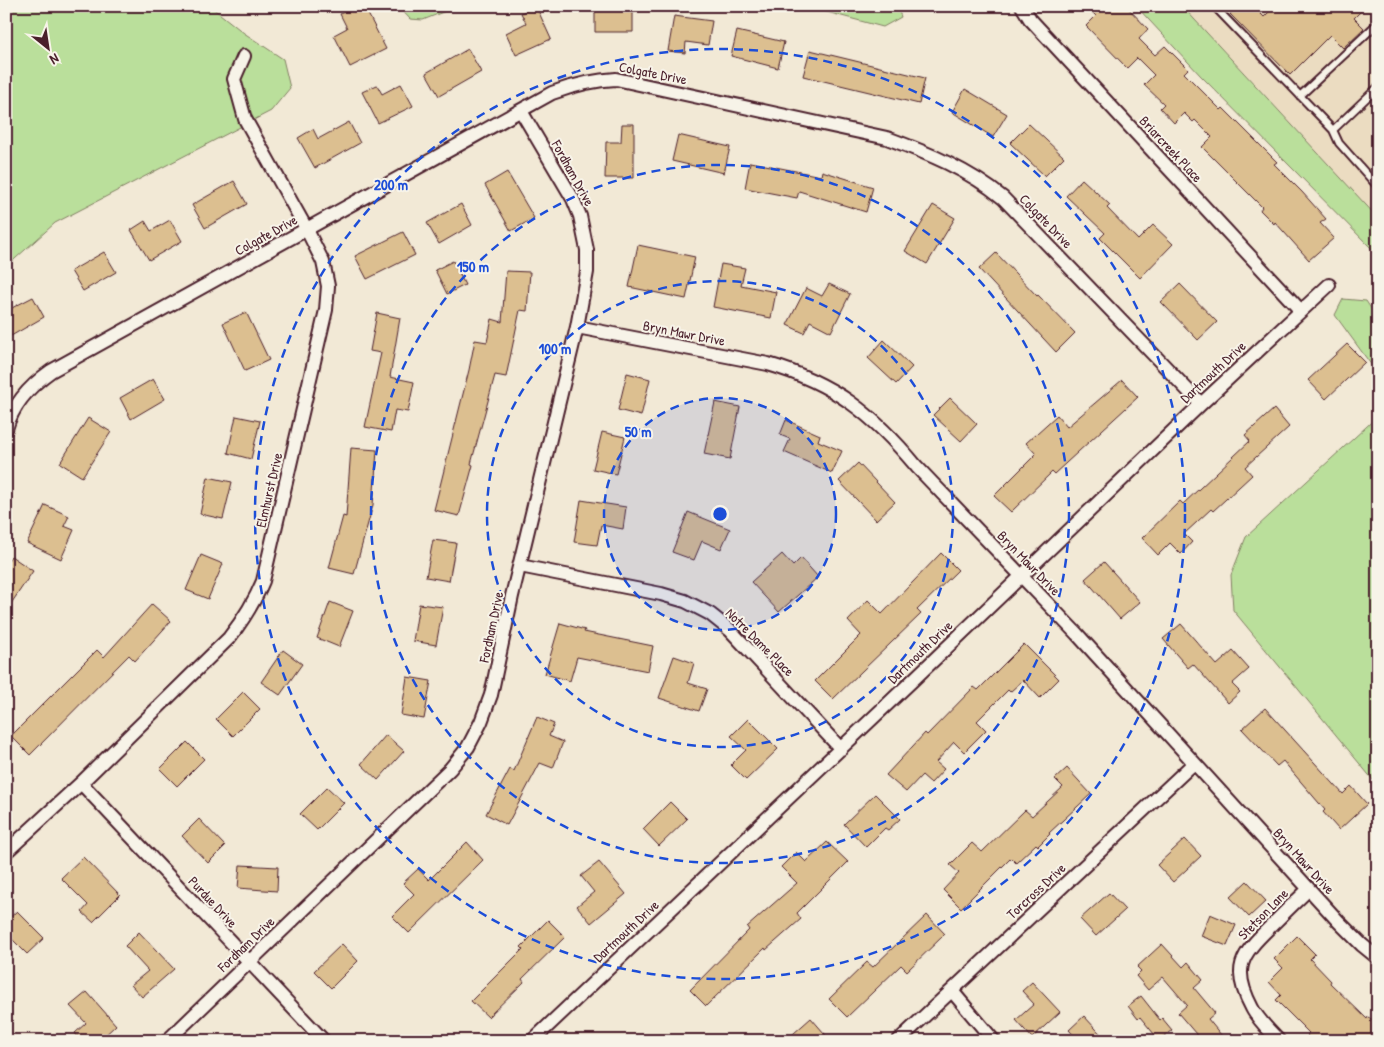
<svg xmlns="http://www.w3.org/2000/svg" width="1384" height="1047" viewBox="0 0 1384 1047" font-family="'Patrick Hand',sans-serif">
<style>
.built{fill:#ebdcc1}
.green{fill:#badf9b;stroke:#827f63}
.building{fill:#dcbf90;stroke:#4a1f2b}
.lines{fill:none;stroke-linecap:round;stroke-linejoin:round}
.lane-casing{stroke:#4a1f2b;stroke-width:10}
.street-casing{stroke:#4a1f2b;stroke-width:16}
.lane{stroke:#f7f3e8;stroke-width:6}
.street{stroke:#f7f3e8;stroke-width:12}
.ring{fill:none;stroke:#1d4ed8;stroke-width:2.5;stroke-dasharray:9 6}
.labels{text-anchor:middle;stroke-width:4;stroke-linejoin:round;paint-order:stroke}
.street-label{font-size:14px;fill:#4a1f2b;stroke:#f7f3e8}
.centre{fill:#1d4ed8;stroke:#f7f3e8;stroke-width:2.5}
.ring-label{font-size:15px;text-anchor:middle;font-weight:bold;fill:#1d4ed8;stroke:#f7f3e8;stroke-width:4;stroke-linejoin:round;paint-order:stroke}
</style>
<rect width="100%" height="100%" fill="#f2e9d6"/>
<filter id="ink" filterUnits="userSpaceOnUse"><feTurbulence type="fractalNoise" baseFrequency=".02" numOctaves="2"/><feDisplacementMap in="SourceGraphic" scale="10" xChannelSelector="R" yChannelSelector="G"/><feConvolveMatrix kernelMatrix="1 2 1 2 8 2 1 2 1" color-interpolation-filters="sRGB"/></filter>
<g filter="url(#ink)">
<!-- built -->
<path class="built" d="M 1182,6 L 1378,6 L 1378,218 Z"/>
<!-- green -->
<path class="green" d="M 6,6 L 210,6 L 244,33 L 283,59 L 290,88 L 271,111 L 55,223 L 6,267 Z
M 398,6 L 458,6 L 423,20 L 410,19 Z
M 804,6 L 897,6 L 901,17 L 883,27 Z
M 1136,6 L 1182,6 L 1378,218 L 1378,255 L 1201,76 Z
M 1343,299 L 1366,301 L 1378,319 L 1378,374 L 1335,315 Z
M 1378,416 L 1378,786 L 1233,610 L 1231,575 L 1246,537 Z"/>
<!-- building -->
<path class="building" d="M 355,6 L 364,6 L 386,49 L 350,67 L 334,35 L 347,28 L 340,14 Z
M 536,6 L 551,39 L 516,55 L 506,33 L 526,23 L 521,13 Z
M 1086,6 L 1126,6 L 1148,29 L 1139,39 L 1155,55 L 1165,46 L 1188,69 L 1184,73 L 1221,110 L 1223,108 L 1277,162 L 1274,164 L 1302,192 L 1326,219 L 1320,223 L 1334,238 L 1309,260 L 1275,222 L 1274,224 L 1260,210 L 1262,207 L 1202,147 L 1212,137 L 1195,120 L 1193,122 L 1184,113 L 1174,123 L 1160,108 L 1164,104 L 1144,85 L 1154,75 L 1137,58 L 1127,68 L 1086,26 L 1096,16 Z
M 1238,6 L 1253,6 L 1264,17 L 1275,6 L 1366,6 L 1354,18 L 1364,28 L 1343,48 L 1330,35 L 1290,75 L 1230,14 Z
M 595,8 L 633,8 L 633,32 L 595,32 Z
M 674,16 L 712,21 L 708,45 L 686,42 L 685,53 L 668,51 Z
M 737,31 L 784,42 L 778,68 L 731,56 Z
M 468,49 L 481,72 L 439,96 L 426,73 Z
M 810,50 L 925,78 L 919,104 L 803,76 Z
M 401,84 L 413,106 L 378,123 L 362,92 L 377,85 L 382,94 Z
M 965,89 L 1007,114 L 993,137 L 952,112 Z
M 349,122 L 360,143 L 315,168 L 298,138 L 313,129 L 318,139 Z
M 622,124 L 634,124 L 634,178 L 605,178 L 606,142 L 621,142 Z
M 1029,124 L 1064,157 L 1045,176 L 1010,143 Z
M 678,135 L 730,147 L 724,173 L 672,161 Z
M 750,162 L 821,176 L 822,171 L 873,187 L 866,212 L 799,191 L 797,198 L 745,188 Z
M 507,172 L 534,218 L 511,231 L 485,185 Z
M 1082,179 L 1110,205 L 1107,208 L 1138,240 L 1153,225 L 1173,244 L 1140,278 L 1100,238 L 1105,233 L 1066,196 Z
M 234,181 L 247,204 L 205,228 L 192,205 Z
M 461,204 L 472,225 L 439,244 L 427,223 Z
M 933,205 L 955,218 L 927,264 L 905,251 Z
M 170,220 L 182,241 L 149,260 L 131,230 L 145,221 L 151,231 Z
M 403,232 L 415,255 L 367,279 L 355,256 Z
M 638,245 L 695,257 L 686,299 L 629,287 Z
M 104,252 L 116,272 L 83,291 L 71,271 Z
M 996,253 L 1037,296 L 1038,295 L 1075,333 L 1056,352 L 979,269 Z
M 453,261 L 465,285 L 447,294 L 435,270 Z
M 721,264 L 745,268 L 741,285 L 776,292 L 771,318 L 713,307 Z
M 506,271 L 530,272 L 527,311 L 520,310 L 506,377 L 495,375 L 471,464 L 473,465 L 459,516 L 434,510 L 469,370 L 475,340 L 487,342 L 492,319 L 502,322 Z
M 829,284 L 850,294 L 831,332 L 810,321 L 804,333 L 787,325 L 806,288 L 822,296 Z
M 1180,284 L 1217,322 L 1198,340 L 1161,302 Z
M 33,297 L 44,317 L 11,336 L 6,328 L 6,311 Z
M 246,312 L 269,360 L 245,371 L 223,323 Z
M 377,313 L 400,318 L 390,377 L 414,382 L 408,412 L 395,410 L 391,432 L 365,427 L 381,353 L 370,351 Z
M 884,340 L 912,367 L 896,384 L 868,358 Z
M 1347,344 L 1365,362 L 1326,399 L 1308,380 Z
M 627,373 L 650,379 L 641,416 L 618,410 Z
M 153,379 L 165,399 L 131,419 L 120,398 Z
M 1122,380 L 1138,397 L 1054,474 L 1052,472 L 1011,512 L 994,496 L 1036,454 L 1026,443 L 1057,415 L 1067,427 Z
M 950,398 L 977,424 L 961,441 L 933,415 Z
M 715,402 L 740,407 L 730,459 L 704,454 Z
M 1274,409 L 1289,427 L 1245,467 L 1252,475 L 1213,511 L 1211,509 L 1184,534 L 1192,542 L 1181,554 L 1170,543 L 1158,555 L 1142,538 L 1180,501 L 1183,504 L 1250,441 L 1245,435 Z
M 236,416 L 260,421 L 251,459 L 228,453 Z
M 88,418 L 111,432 L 82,477 L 60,463 Z
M 786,420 L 820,435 L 818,441 L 842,451 L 832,473 L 784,452 L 790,439 L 780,435 Z
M 602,432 L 625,437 L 616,474 L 593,469 Z
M 351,448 L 377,450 L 373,505 L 354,574 L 329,568 L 343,516 L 346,517 Z
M 858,463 L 895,502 L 876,520 L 839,481 Z
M 208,477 L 232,482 L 223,519 L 200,514 Z
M 581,500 L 626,507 L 623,529 L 601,525 L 597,545 L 574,542 Z
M 45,505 L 69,516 L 64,526 L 74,530 L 61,559 L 27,543 Z
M 688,512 L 730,529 L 721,549 L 702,541 L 694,560 L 672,552 Z
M 433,540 L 456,543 L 449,581 L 426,577 Z
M 941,553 L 958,570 L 917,610 L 921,614 L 833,699 L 815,681 L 861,635 L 848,621 L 868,600 L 882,614 Z
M 782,554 L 793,566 L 801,558 L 818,577 L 779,612 L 751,582 Z
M 201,555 L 223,564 L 208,599 L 186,590 Z
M 11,556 L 33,571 L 6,611 L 6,564 Z
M 1104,562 L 1140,602 L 1120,619 L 1085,579 Z
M 330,602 L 353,611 L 339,647 L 317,638 Z
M 152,604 L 171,621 L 135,661 L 129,655 L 30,755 L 11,736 L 97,650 L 104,657 Z
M 419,604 L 443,607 L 436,645 L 413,641 Z
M 560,623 L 585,630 L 584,632 L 653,646 L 648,671 L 577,657 L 570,681 L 545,674 Z
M 1181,624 L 1217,665 L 1233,651 L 1249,669 L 1232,684 L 1240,692 L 1228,703 L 1193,664 L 1188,668 L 1163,639 Z
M 1024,644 L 1059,679 L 1040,698 L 1023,680 L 1010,692 L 1008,690 L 977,721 L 986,730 L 964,752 L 954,742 L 936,762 L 944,769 L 931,783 L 922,775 L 906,792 L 886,775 L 925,733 L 927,735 L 974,687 L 978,690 Z
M 283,650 L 302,664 L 280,695 L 261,682 Z
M 674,656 L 694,663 L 688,683 L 707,689 L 699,711 L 659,698 Z
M 407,677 L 431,681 L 424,719 L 401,715 Z
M 243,692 L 260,709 L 233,736 L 216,719 Z
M 1265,708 L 1343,794 L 1351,786 L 1367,804 L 1339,830 L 1323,812 L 1325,810 L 1283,761 L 1277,766 L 1242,729 Z
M 537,717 L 554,724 L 549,736 L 563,742 L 553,768 L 540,763 L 507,825 L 486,814 L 510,769 L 514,771 Z
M 748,719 L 778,749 L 746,780 L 731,765 L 746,750 L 731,736 Z
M 386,735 L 404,751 L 378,780 L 361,764 Z
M 187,742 L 204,759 L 177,786 L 160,769 Z
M 1067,768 L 1091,794 L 1049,833 L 1050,834 L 1038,846 L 1036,844 L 1016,863 L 1011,858 L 961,908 L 943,890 L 959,873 L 950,865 L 972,843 L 982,852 L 1025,810 L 1032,816 L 1063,787 L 1055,779 Z
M 327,787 L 344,803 L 317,830 L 300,814 Z
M 875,794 L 900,819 L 888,830 L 885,828 L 866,847 L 844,824 Z
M 670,802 L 687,819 L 659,846 L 643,829 Z
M 199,819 L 225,846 L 208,863 L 182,836 Z
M 1185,839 L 1201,856 L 1173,882 L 1157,865 Z
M 467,842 L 483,860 L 409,933 L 392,916 L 414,894 L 403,883 L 418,869 L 429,880 Z
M 827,842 L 848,862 L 797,913 L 801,919 L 766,950 L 765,948 L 706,1006 L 690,990 L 749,930 L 747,927 L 797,883 L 781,867 L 796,852 L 806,862 Z
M 83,857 L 120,895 L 93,922 L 82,912 L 88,905 L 61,878 Z
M 599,862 L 626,894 L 591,923 L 577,906 L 594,892 L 581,876 Z
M 240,865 L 278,867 L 277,891 L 238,888 Z
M 1247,881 L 1266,901 L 1249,917 L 1230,897 Z
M 1109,893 L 1125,910 L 1096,936 L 1080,919 Z
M 17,911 L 44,938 L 27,954 L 6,933 L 6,921 Z
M 1210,914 L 1236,925 L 1227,946 L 1201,936 Z
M 927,915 L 945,934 L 907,971 L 901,965 L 847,1017 L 829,999 L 867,962 L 873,967 Z
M 548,920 L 565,937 L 522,979 L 524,982 L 488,1017 L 471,1001 L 523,949 L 521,947 Z
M 139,932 L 174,969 L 142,997 L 131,985 L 148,971 L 125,946 Z
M 1297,936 L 1315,954 L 1310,959 L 1331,981 L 1330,983 L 1367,1019 L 1368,1017 L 1378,1023 L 1368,1041 L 1313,1041 L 1307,1035 L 1309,1033 L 1276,1000 L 1281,995 L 1269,982 L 1283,968 L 1274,959 Z
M 342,944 L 358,961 L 331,988 L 314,971 Z
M 1162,944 L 1183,967 L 1188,962 L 1203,980 L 1194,988 L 1215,1013 L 1208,1019 L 1226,1041 L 1202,1041 L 1178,1013 L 1187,1005 L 1163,977 L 1148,990 L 1136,976 L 1141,971 L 1137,967 Z
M 1032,982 L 1060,1012 L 1032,1038 L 1016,1020 L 1034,1004 L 1022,991 Z
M 87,992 L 116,1025 L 99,1041 L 81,1041 L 75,1033 L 86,1023 L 70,1006 Z
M 1141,996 L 1160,1020 L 1162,1018 L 1172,1030 L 1159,1040 L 1140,1017 L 1138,1019 L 1128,1006 Z
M 1084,1016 L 1107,1041 L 1079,1041 L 1069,1030 Z
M 811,1018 L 831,1041 L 785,1041 Z"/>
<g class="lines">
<!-- lane casing -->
<g class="lane-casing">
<path id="lane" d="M 1214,6 L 1333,130 L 1339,143 L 1378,187
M 1300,96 L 1378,23
M 1333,130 L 1378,87"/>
</g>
<!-- street casing -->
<g class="street-casing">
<path id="street" d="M 1022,6 L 1030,19 L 1301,311
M 577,327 L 768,364 C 834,383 873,414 917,467 L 1077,634 L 1339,922 L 1362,945 L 1378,958
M 6,429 C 13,404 31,385 51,371 L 552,93 C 574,85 593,80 616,79 L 887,138 C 928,153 969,170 1003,198 L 1201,404
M 520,566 L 661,594 L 685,601 L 710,614 L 730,630 L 841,749
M 81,783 L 324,1041
M 6,852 L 81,783 L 229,638 C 243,620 254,603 263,581 L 326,310 L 328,286 L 323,262 L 307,230 L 245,119 L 234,79 L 244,56
M 952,991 L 994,1041
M 167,1041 L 450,769 L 468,747 L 481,722 L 491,695 L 512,596 L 577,327 L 587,272 L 587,250 L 580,216 L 573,199 L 521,111
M 532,1041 L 913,680 L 1201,404 L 1329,285
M 898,1041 L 1194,763
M 1279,1041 C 1270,1031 1258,1020 1252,1008 C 1231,969 1241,955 1270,927 C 1283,914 1296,901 1309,889"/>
</g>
<!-- lane -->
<use href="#lane" class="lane"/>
<!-- street -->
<use href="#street" class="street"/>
</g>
</g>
<!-- distance rings -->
<circle cx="720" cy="514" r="116" fill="#1d4ed8" fill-opacity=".12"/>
<g class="ring">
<circle cx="720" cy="514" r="116"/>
<circle cx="720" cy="514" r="233"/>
<circle cx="720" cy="514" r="349"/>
<circle cx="720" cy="514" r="465"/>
</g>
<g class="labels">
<!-- street labels -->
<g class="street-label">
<text transform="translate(653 73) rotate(11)" y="5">Colgate Drive</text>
<text transform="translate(1171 149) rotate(47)" y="5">Briarcreek Place</text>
<text transform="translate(573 173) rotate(61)" y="5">Fordham Drive</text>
<text transform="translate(1046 221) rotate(46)" y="5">Colgate Drive</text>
<text transform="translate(266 235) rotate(-29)" y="5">Colgate Drive</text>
<text transform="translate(684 333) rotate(11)" y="5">Bryn Mawr Drive</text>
<text transform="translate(1213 372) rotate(-43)" y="5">Dartmouth Drive</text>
<text transform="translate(269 490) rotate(-77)" y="5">Elmhurst Drive</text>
<text transform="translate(1029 563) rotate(46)" y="5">Bryn Mawr Drive</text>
<text transform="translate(491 627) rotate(-78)" y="5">Fordham Drive</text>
<text transform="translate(760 642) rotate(45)" y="5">Notre Dame Place</text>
<text transform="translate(920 652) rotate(-44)" y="5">Dartmouth Drive</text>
<text transform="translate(1304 861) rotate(48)" y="5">Bryn Mawr Drive</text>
<text transform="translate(1036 891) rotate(-43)" y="5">Torcross Drive</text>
<text transform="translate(213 902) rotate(47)" y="5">Purdue Drive</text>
<text transform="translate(1263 914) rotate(-46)" y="5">Stetson Lane</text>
<text transform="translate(626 931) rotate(-43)" y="5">Dartmouth Drive</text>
<text transform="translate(246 944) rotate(-44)" y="5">Fordham Drive</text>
</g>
</g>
<circle cx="720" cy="514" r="8" class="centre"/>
<g class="ring-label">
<text x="391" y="190">200 m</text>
<text x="473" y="272">150 m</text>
<text x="555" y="354">100 m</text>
<text x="638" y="437">50 m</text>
</g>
<!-- margin -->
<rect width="1384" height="1047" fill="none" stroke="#f7f3e8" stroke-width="25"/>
<rect x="12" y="12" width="1359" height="1022" fill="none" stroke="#4a1f2b" stroke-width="2" filter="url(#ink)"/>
<!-- north arrow -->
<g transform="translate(48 48) rotate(150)" stroke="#f7f3e8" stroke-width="4" paint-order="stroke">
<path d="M0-4L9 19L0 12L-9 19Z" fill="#4a1f2b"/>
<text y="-8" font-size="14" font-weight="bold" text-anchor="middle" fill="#4a1f2b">N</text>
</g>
</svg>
